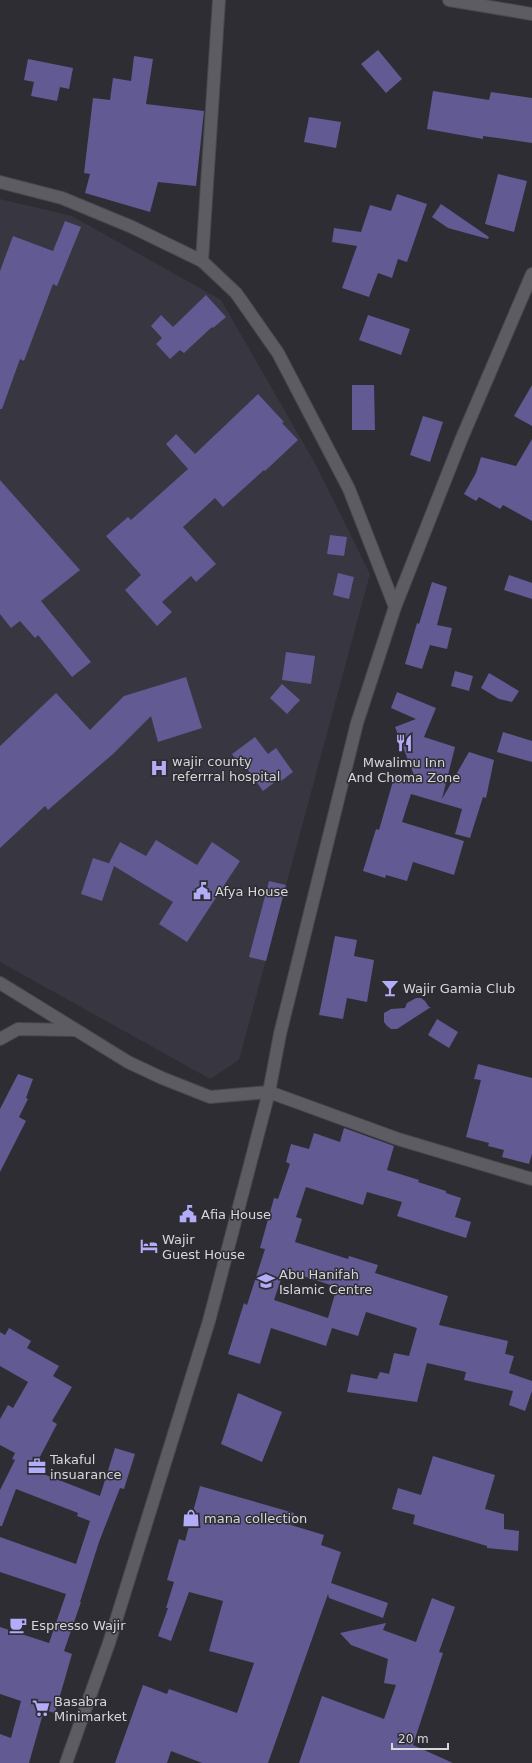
<svg xmlns="http://www.w3.org/2000/svg" width="532" height="1763" viewBox="0 0 532 1763" font-family="'DejaVu Sans',sans-serif">
<style>
.built{fill:#373641}
.building{fill:#615a93;fill-rule:evenodd}
.lines{fill:none;stroke-linecap:round;stroke-linejoin:round}
.street-casing{stroke:#48484d;stroke-width:14}
.secondary-casing{stroke:#48484d;stroke-width:14}
.street{stroke:#5c5c62;stroke-width:12}
.secondary{stroke:#5c5c62;stroke-width:12}
.labels{text-anchor:middle;stroke-width:3;stroke-linejoin:round;paint-order:stroke}
.poi-label{font-size:13px;fill:#d7d7db;stroke:#2e2d33;text-anchor:start}
</style>
<rect width="100%" height="100%" fill="#2e2d33"/>
<!-- built -->
<path class="built" d="M 0,199 L 72,216 L 221,300 L 316,465 L 370,574 L 239,1060 L 210,1079 L 0,962 Z"/>
<!-- building -->
<path class="building" d="M 378,50 L 402,79 L 386,93 L 361,64 Z
M 134,56 L 153,59 L 146,104 L 204,111 L 196,186 L 158,182 L 150,212 L 85,193 L 90,174 L 84,173 L 93,98 L 110,100 L 113,78 L 131,81 Z
M 28,59 L 73,68 L 69,89 L 60,87 L 57,101 L 31,96 L 34,82 L 24,80 Z
M 433,91 L 489,100 L 491,92 L 532,98 L 532,143 L 483,136 L 483,139 L 427,129 Z
M 309,117 L 341,122 L 336,148 L 304,142 Z
M 498,174 L 527,181 L 514,232 L 485,224 Z
M 397,194 L 427,204 L 407,262 L 398,259 L 392,278 L 378,273 L 369,297 L 342,288 L 357,246 L 332,242 L 334,228 L 361,232 L 370,205 L 391,211 Z
M 441,204 L 489,237 L 488,239 L 448,228 L 432,217 Z
M 65,221 L 81,227 L 57,286 L 53,284 L 24,361 L 20,359 L 2,409 L 0,409 L 0,271 L 13,236 L 53,251 Z
M 206,295 L 226,317 L 213,328 L 212,327 L 184,353 L 180,350 L 170,359 L 156,344 L 162,338 L 151,326 L 161,315 L 173,327 Z
M 368,315 L 410,329 L 401,355 L 359,340 Z
M 352,385 L 374,385 L 375,430 L 352,430 Z
M 532,385 L 532,426 L 514,416 Z
M 258,394 L 284,422 L 282,423 L 298,440 L 265,471 L 264,470 L 223,507 L 215,498 L 183,527 L 216,564 L 196,582 L 191,576 L 162,602 L 172,612 L 157,626 L 125,590 L 141,575 L 106,536 L 128,517 L 131,520 L 188,469 L 166,444 L 176,434 L 195,454 Z
M 423,416 L 443,422 L 430,462 L 410,455 Z
M 532,439 L 532,521 L 503,505 L 500,509 L 479,497 L 476,501 L 464,494 L 476,473 L 481,457 L 516,466 Z
M 0,480 L 80,570 L 41,601 L 91,662 L 72,677 L 38,635 L 35,638 L 20,621 L 11,628 L 0,614 Z
M 330,535 L 347,537 L 344,556 L 327,554 Z
M 338,573 L 354,577 L 349,599 L 333,595 Z
M 509,575 L 532,583 L 532,599 L 504,590 Z
M 432,582 L 447,587 L 437,625 L 452,628 L 447,649 L 430,645 L 422,669 L 405,664 L 417,623 L 419,624 Z
M 286,652 L 315,656 L 311,684 L 282,680 Z
M 455,671 L 473,676 L 469,691 L 451,686 Z
M 489,673 L 519,691 L 512,702 L 499,699 L 481,688 Z
M 186,677 L 202,728 L 158,742 L 151,716 L 113,754 L 48,810 L 45,806 L 0,848 L 0,746 L 56,693 L 90,730 L 124,696 Z
M 282,684 L 300,700 L 287,714 L 270,698 Z
M 397,692 L 436,708 L 424,737 L 455,747 L 442,799 L 469,752 L 494,760 L 486,798 L 483,797 L 470,838 L 455,834 L 462,809 L 411,794 L 402,822 L 464,841 L 454,875 L 413,862 L 407,881 L 386,875 L 385,878 L 363,871 L 376,829 L 379,830 L 395,774 L 416,780 L 395,727 L 416,719 L 391,708 Z
M 503,732 L 532,741 L 532,762 L 497,752 Z
M 255,737 L 268,754 L 276,748 L 293,772 L 281,781 L 279,779 L 263,791 L 245,766 L 242,768 L 232,754 Z
M 156,840 L 197,865 L 212,842 L 240,861 L 187,942 L 159,924 L 173,902 L 114,866 L 102,901 L 81,894 L 93,858 L 111,864 L 109,863 L 120,842 L 146,856 Z
M 269,881 L 286,885 L 266,961 L 249,957 Z
M 335,936 L 357,940 L 354,956 L 374,960 L 367,1002 L 347,998 L 343,1019 L 319,1015 Z
M 416,998 L 421,998 L 425,1001 L 429,1007 L 431,1007 L 397,1029 L 391,1029 L 387,1026 L 384,1022 L 384,1013 L 391,1009 L 405,1008 L 407,1003 Z
M 437,1019 L 458,1032 L 449,1048 L 428,1035 Z
M 478,1064 L 532,1078 L 532,1154 L 529,1164 L 502,1157 L 504,1150 L 488,1146 L 489,1143 L 466,1137 L 481,1080 L 474,1079 Z
M 18,1074 L 33,1079 L 26,1098 L 28,1099 L 19,1117 L 26,1121 L 0,1172 L 0,1109 Z
M 344,1128 L 394,1146 L 387,1170 L 419,1180 L 418,1182 L 446,1191 L 446,1193 L 461,1198 L 455,1217 L 471,1222 L 466,1238 L 397,1216 L 402,1202 L 367,1192 L 363,1205 L 306,1187 L 296,1217 L 302,1219 L 295,1242 L 348,1259 L 349,1256 L 378,1265 L 375,1273 L 448,1296 L 439,1325 L 508,1341 L 505,1354 L 514,1356 L 509,1373 L 532,1381 L 532,1391 L 525,1411 L 509,1405 L 513,1391 L 464,1380 L 466,1372 L 427,1363 L 417,1402 L 347,1392 L 351,1374 L 377,1379 L 380,1372 L 389,1374 L 394,1353 L 409,1356 L 417,1328 L 366,1312 L 358,1336 L 332,1328 L 326,1346 L 271,1328 L 260,1364 L 228,1354 L 244,1303 L 247,1305 L 265,1249 L 260,1248 L 274,1198 L 278,1199 L 290,1164 L 286,1162 L 291,1144 L 309,1149 L 314,1133 L 340,1142 ZM 284,1270 L 337,1287 L 328,1318 L 274,1300 Z
M 9,1328 L 31,1341 L 27,1348 L 59,1366 L 53,1376 L 72,1387 L 52,1421 L 57,1424 L 33,1470 L 100,1496 L 115,1448 L 135,1454 L 124,1489 L 120,1488 L 99,1542 L 80,1602 L 81,1602 L 64,1651 L 72,1654 L 55,1713 L 44,1710 L 29,1763 L 0,1763 L 0,1734 L 11,1738 L 21,1701 L 0,1694 L 0,1627 L 49,1643 L 66,1594 L 0,1572 L 0,1537 L 76,1564 L 90,1521 L 77,1516 L 78,1513 L 16,1489 L 2,1526 L 0,1526 L 0,1490 L 15,1460 L 12,1459 L 15,1453 L 0,1445 L 0,1419 L 8,1405 L 13,1408 L 28,1382 L 0,1366 L 0,1332 L 5,1335 Z
M 238,1393 L 282,1412 L 262,1462 L 221,1444 Z
M 433,1456 L 495,1475 L 485,1509 L 504,1514 L 504,1529 L 519,1531 L 518,1551 L 487,1548 L 487,1546 L 413,1524 L 415,1515 L 392,1509 L 398,1488 L 421,1495 Z
M 200,1486 L 294,1513 L 291,1525 L 324,1535 L 321,1545 L 341,1552 L 331,1583 L 388,1603 L 383,1618 L 329,1598 L 328,1594 L 268,1763 L 202,1763 L 171,1751 L 167,1763 L 115,1763 L 143,1685 L 167,1694 L 169,1689 L 237,1713 L 254,1663 L 209,1651 L 223,1601 L 189,1592 L 171,1641 L 158,1636 L 168,1608 L 166,1608 L 174,1582 L 167,1580 L 179,1539 L 185,1541 Z
M 432,1598 L 455,1607 L 439,1652 L 443,1653 L 413,1745 L 453,1763 L 299,1763 L 322,1696 L 384,1719 L 396,1685 L 384,1683 L 388,1659 L 351,1645 L 340,1633 L 386,1623 L 383,1630 L 416,1642 Z"/>
<g class="lines">
<!-- street casing -->
<g class="street-casing">
<path id="street" d="M 449,0 L 532,14
M 202,261 L 219,0
M 0,983 L 128,1062 L 162,1078 L 210,1097 L 269,1092 L 398,1139 L 532,1179
M 0,1039 L 18,1029 L 74,1030"/>
</g>
<!-- secondary casing -->
<g class="secondary-casing">
<path id="secondary" d="M 0,182 L 62,198 L 132,227 L 202,261 L 236,293 L 278,353 L 349,489 L 395,607
M 66,1763 L 109,1643 L 209,1321 L 269,1092 L 280,1034 L 357,723 L 395,607 L 461,440 L 532,274"/>
</g>
<!-- street -->
<use href="#street" class="street"/>
<!-- secondary -->
<use href="#secondary" class="secondary"/>
</g>
<!-- icons -->
<defs>
<g id="restaurant-bare" transform="scale(1.38)"><path d="M-5-6h1v4h1v-4h1v4h1v-4h1v5L-1.5 .5V6h-2V.5L-5-1ZM5-6V6H3V1.5H1.5Q1.5-4 5-6Z" fill="#b3acf9" stroke="#2e2d33" stroke-width="2.5" paint-order="stroke"/></g>
<g id="hospital-bare" transform="scale(1.38)"><path d="M-5-5h3v3.5h4V-5h3V5h-3V1.5h-4V5h-3Z" fill="#b3acf9" stroke="#2e2d33" stroke-width="2.5" paint-order="stroke"/></g>
<g id="civic-bare" transform="scale(1.38)"><path d="M-.6-6.5H3V-4.5H.6V-3L4-1V1h2V6H-6V1h2V-1L-.6-3ZM-1.2 2.5V6h2.4V2.5Z" fill="#b3acf9" stroke="#2e2d33" stroke-width="2.5" paint-order="stroke"/></g>
<g id="bar-bare" transform="scale(1.38)"><path d="M-6-5H6L.8 .8V4.5H3.5V6h-7V4.5H-.8V.8Z" fill="#b3acf9" stroke="#2e2d33" stroke-width="2.5" paint-order="stroke"/></g>
<g id="hotel-bare" transform="scale(1.38)"><path d="M-6-4.5h1.5V1H6V5H4.5V3h-9V5H-6ZM-4 0a1.8 1.8 0 1 1 3.6 0ZM.5 0V-2.5h3Q6-2.5 6 0Z" fill="#b3acf9" stroke="#2e2d33" stroke-width="2.5" paint-order="stroke"/></g>
<g id="school-bare" transform="scale(1.38)"><path d="M0-5L7-2L0 1L-7-2ZM-4 1L0 2.5L4 1V4Q0 6-4 4Z" fill="#b3acf9" stroke="#2e2d33" stroke-width="2.5" paint-order="stroke"/></g>
<g id="office-bare" transform="scale(1.38)"><path d="M-6-3h4V-5.5h4V-3h4V5H-6ZM-1-4.5V-3h2v-1.5ZM-6 0V1H6V0Z" fill="#b3acf9" stroke="#2e2d33" stroke-width="2.5" paint-order="stroke"/></g>
<g id="shop-bare" transform="scale(1.38)"><path d="M-5-2.5h2.3a2.7 3.5 0 0 1 5.4 0H5L5.5 6h-11ZM-1.5-2.5h3a1.5 2.3 0 0 0-3 0Z" fill="#b3acf9" stroke="#2e2d33" stroke-width="2.5" paint-order="stroke"/></g>
<g id="cafe-bare" transform="scale(1.38)"><path d="M-5.5-4.5H6V0H3Q3 3.5 0 3.5H-2.5Q-5.5 3.5-5.5 0ZM3-3.2v2h1.7v-2ZM-6 4.5H4V6H-6Z" fill="#b3acf9" stroke="#2e2d33" stroke-width="2.5" paint-order="stroke"/></g>
<g id="supermarket-bare" transform="scale(1.38)"><path d="M-6-5.5h2.5l.6 2H6L4.5 2H-2.5L-4.4-4H-6ZM-1.5 3.2a1.3 1.3 0 1 0 .1 0ZM3 3.2a1.3 1.3 0 1 0 .1 0Z" fill="#b3acf9" stroke="#2e2d33" stroke-width="2.5" paint-order="stroke"/></g>
</defs>
<g fill-rule="evenodd">
<use href="#restaurant-bare" x="404" y="743"/>
<use href="#hospital-bare" x="159" y="768"/>
<use href="#civic-bare" x="202" y="891"/>
<use href="#bar-bare" x="390" y="988"/>
<use href="#civic-bare" x="188" y="1214"/>
<use href="#hotel-bare" x="149" y="1246"/>
<use href="#school-bare" x="266" y="1281"/>
<use href="#office-bare" x="37" y="1466"/>
<use href="#shop-bare" x="191" y="1518"/>
<use href="#cafe-bare" x="18" y="1625"/>
<use href="#supermarket-bare" x="41" y="1708"/>
</g>
<g class="labels">
<!-- poi labels -->
<g class="poi-label">
<text x="172" y="766">wajir county<tspan x="172" dy="15">referrral hospital</tspan></text>
<text x="404" y="767" text-anchor="middle">Mwalimu Inn<tspan x="404" dy="15">And Choma Zone</tspan></text>
<text x="215" y="896">Afya House</text>
<text x="403" y="993">Wajir Gamia Club</text>
<text x="201" y="1219">Afia House</text>
<text x="162" y="1244">Wajir<tspan x="162" dy="15">Guest House</tspan></text>
<text x="279" y="1279">Abu Hanifah<tspan x="279" dy="15">Islamic Centre</tspan></text>
<text x="50" y="1464">Takaful<tspan x="50" dy="15">insuarance</tspan></text>
<text x="204" y="1523">mana collection</text>
<text x="31" y="1630">Espresso Wajir</text>
<text x="54" y="1706">Basabra<tspan x="54" dy="15">Minimarket</tspan></text>
</g>
</g>
<!-- scale -->
<path d="M392 1743v6h56v-6" fill="none" stroke="#d7d7db" stroke-width="2"/>
<text x="398" y="1743" font-size="12" fill="#d7d7db" stroke="#2e2d33" stroke-width="3" paint-order="stroke">20 m</text>
</svg>
